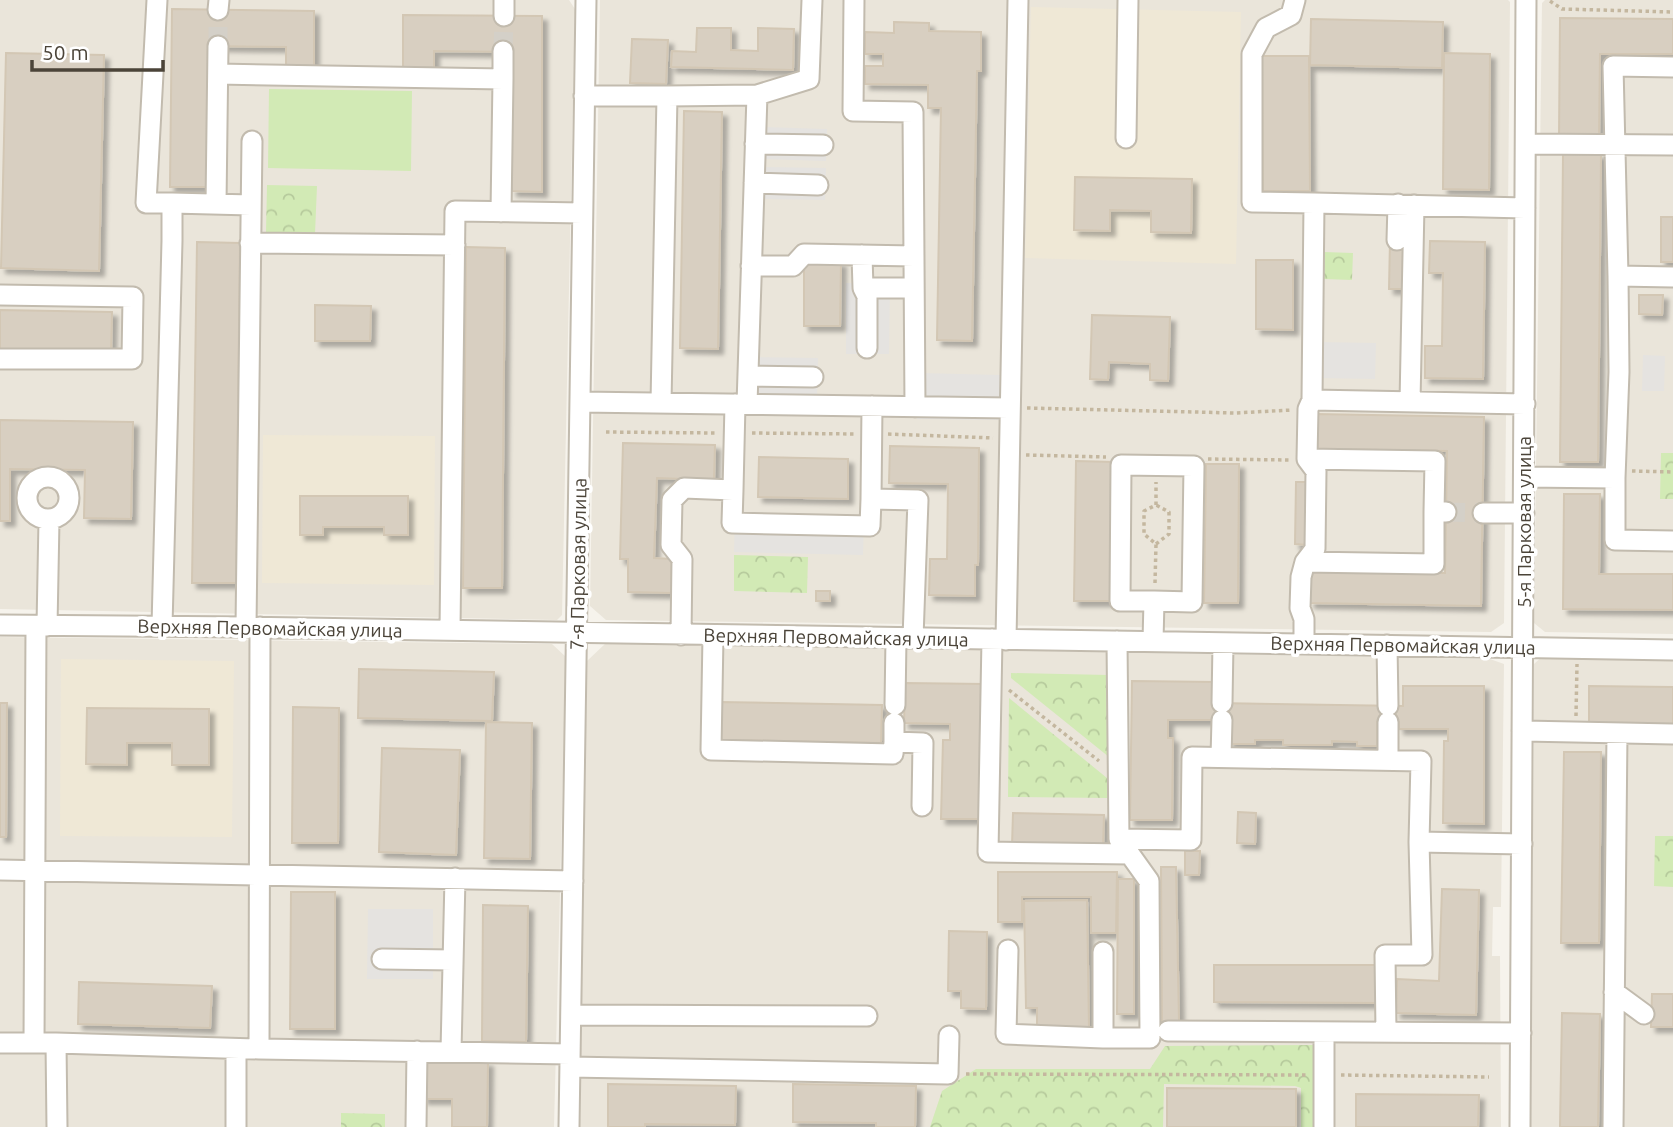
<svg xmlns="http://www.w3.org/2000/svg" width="1673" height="1127" viewBox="0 0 1673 1127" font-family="Ubuntu,sans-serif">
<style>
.residential{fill:#eae5da}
.education{fill:#efe8d6}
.forest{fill:url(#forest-crowns)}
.garden{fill:#d2eab5}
.parking{fill:#e5e3e0}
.building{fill:#d8cfc1;stroke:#d3c7b4;stroke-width:2;filter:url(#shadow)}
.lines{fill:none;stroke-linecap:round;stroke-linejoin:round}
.minor-tunnel{stroke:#d4d0c8;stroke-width:19;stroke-dasharray:19 10;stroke-linecap:butt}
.minor-casing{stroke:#c2bbae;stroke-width:23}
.path{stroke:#c4b79f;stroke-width:3.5;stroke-dasharray:3.5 3.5;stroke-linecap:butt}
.minor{stroke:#fff;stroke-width:19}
.labels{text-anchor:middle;stroke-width:7;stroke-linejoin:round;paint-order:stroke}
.street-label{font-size:19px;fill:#4b4439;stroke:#fff}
</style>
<defs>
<pattern id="forest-crowns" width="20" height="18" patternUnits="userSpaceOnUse" patternTransform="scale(1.75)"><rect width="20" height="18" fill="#d2eab5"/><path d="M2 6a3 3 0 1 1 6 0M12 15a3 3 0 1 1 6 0" fill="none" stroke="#b6ca9c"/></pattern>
<filter id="shadow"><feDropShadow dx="5" dy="5" stdDeviation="2" flood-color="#0004"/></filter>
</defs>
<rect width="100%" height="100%" fill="#f6f3ec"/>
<!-- residential -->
<path class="residential" d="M 0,0 L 569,0 L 575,9 L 562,615 L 557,620 L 0,609 Z
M 600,0 L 1508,0 L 1510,2 L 1504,623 L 1491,632 L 606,620 L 590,606 Z
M 1545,0 L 1673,0 L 1673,634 L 1545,632 L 1534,623 L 1542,3 Z
M 0,637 L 552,644 L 566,657 L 554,1127 L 0,1127 Z
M 606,643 L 1490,659 L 1504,664 L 1501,907 L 1493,907 L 1492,956 L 1500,956 L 1501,1127 L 580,1127 L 587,661 Z
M 1545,654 L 1673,656 L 1673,1127 L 1531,1127 L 1534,664 Z"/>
<!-- education -->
<path class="education" d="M 1031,7 L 1241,12 L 1236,264 L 1025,258 Z
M 263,435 L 435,436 L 434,585 L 262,583 Z
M 61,659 L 234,661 L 232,837 L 60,836 Z"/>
<!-- forest -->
<path class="forest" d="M 267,185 L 317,186 L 315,234 L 266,232 Z
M 1324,252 L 1353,253 L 1352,280 L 1324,279 Z
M 1661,453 L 1673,453 L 1673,499 L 1660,499 Z
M 734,555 L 808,557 L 807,593 L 734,591 Z
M 1011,673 L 1109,675 L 1109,757 L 1011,678 Z
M 1009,698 L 1107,778 L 1108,798 L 1008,797 Z
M 1655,836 L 1673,836 L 1673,887 L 1654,886 Z
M 1317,1045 L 1317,1127 L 1301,1127 L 1301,1088 L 1295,1086 L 1164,1084 L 1163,1127 L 930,1127 L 942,1091 L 976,1069 L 1150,1069 L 1165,1046 Z
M 341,1113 L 385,1114 L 385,1127 L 341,1127 Z"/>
<!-- garden -->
<path class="garden" d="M 269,89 L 412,91 L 411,171 L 268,168 Z"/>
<!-- parking -->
<path class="parking" d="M 760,127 L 827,129 L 826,161 L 760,159 Z
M 759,167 L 826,168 L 825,200 L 758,199 Z
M 846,283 L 890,283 L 889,354 L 846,354 Z
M 1317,342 L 1376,343 L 1375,379 L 1316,378 Z
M 1643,355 L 1665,356 L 1664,391 L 1642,391 Z
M 754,357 L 818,358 L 817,395 L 753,394 Z
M 918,373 L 1001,375 L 999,420 L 917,419 Z
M 735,516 L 864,519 L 863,555 L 734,552 Z
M 368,909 L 433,909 L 433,979 L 367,979 Z"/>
<!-- building -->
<path class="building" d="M 172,9 L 314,11 L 314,67 L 286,67 L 286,47 L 210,46 L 208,187 L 170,187 Z
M 403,15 L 542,16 L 542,192 L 512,191 L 512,52 L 434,51 L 434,69 L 403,69 Z
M 1560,18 L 1673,19 L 1673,54 L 1600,54 L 1599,139 L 1559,139 Z
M 1311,19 L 1443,22 L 1442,68 L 1310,65 Z
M 894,22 L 929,23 L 929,31 L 981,32 L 981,71 L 977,71 L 972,341 L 937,340 L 941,108 L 928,108 L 928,85 L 865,84 L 865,66 L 883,66 L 883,54 L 865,54 L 865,32 L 894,33 Z
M 697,28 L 731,28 L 731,50 L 758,51 L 758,28 L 794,29 L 793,70 L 671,67 L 672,51 L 696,52 Z
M 632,39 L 668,40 L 666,84 L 630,83 Z
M 6,53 L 104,55 L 99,271 L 1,268 Z
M 1444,53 L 1490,54 L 1489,190 L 1443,189 Z
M 1262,56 L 1309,56 L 1310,191 L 1263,191 Z
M 684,111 L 722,112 L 718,349 L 680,348 Z
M 1563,154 L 1601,154 L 1598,462 L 1560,462 Z
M 1075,177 L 1192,179 L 1191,233 L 1151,232 L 1151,211 L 1110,210 L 1110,231 L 1074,230 Z
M 1661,217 L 1673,217 L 1673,262 L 1661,262 Z
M 1390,240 L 1405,240 L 1404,289 L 1389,289 Z
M 1430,241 L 1485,242 L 1483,379 L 1425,378 L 1425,346 L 1442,346 L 1443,273 L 1429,273 Z
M 197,242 L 240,243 L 236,583 L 192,583 Z
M 466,247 L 505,248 L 502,588 L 463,588 Z
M 1256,260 L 1293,260 L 1293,330 L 1256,329 Z
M 804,262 L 841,262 L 840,326 L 804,326 Z
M 1639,295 L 1663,295 L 1662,315 L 1639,314 Z
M 315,305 L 371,306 L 370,341 L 315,341 Z
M 0,310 L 112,312 L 111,353 L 0,351 Z
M 1092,315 L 1170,317 L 1168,381 L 1150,380 L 1150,364 L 1109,362 L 1108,380 L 1090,379 Z
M 1315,414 L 1484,417 L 1481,606 L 1310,603 L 1311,571 L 1445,573 L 1447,451 L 1314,449 Z
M 0,420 L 133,422 L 131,519 L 84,518 L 85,470 L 10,469 L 10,521 L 0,521 Z
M 623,443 L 715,445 L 714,480 L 657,478 L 654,558 L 672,559 L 671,593 L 628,592 L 628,559 L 620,559 Z
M 890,446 L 979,448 L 978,565 L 975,565 L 975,596 L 929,595 L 930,559 L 947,559 L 948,484 L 889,483 Z
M 759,457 L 848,459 L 848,499 L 758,497 Z
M 1076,461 L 1114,462 L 1112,601 L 1074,601 Z
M 1206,464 L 1239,464 L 1238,603 L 1204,603 Z
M 1296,482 L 1309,482 L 1308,545 L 1295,544 Z
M 1564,494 L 1600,494 L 1599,574 L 1673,574 L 1673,610 L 1563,609 Z
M 300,496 L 408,496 L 408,535 L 384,535 L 384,527 L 323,527 L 323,535 L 300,535 Z
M 816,591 L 830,591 L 830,601 L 816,601 Z
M 359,669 L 494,672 L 492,721 L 358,718 Z
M 1132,681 L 1216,682 L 1216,703 L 1403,706 L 1403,686 L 1484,686 L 1484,824 L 1443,823 L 1444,741 L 1448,741 L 1448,729 L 1399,729 L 1399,722 L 1377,722 L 1377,746 L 1357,746 L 1357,742 L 1332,741 L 1332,745 L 1283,745 L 1283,740 L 1255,740 L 1255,744 L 1229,744 L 1230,720 L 1168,720 L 1168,738 L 1173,738 L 1172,820 L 1130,820 Z
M 905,683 L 985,684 L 983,819 L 941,819 L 943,740 L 950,740 L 950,724 L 904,723 Z
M 1589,686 L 1673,687 L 1673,725 L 1589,724 Z
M 719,702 L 882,705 L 881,743 L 719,740 Z
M 0,703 L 7,703 L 6,837 L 0,837 Z
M 293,707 L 339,708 L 338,843 L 292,843 Z
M 87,708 L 209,709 L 209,765 L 172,765 L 172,743 L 127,743 L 127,765 L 86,764 Z
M 486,722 L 532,723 L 530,859 L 484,858 Z
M 382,748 L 460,750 L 456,855 L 379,852 Z
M 1564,752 L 1601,752 L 1599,943 L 1561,943 Z
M 1238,812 L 1256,813 L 1255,844 L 1237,843 Z
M 1013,813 L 1104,815 L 1103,847 L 1012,846 Z
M 1185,851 L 1200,851 L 1199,875 L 1185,875 Z
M 1161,867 L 1176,867 L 1179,1022 L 1162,1022 Z
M 998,872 L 1117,872 L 1116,933 L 1091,933 L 1091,897 L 1022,897 L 1022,922 L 998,922 Z
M 1118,879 L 1134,879 L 1134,1014 L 1117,1014 Z
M 1442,889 L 1479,890 L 1476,1015 L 1396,1013 L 1397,979 L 1439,981 Z
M 291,892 L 335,892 L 335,1029 L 290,1029 Z
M 1087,900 L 1089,1028 L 1037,1029 L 1037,1008 L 1026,1008 L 1024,901 Z
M 483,905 L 528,906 L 526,1042 L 482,1041 Z
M 949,931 L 987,932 L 986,1009 L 961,1008 L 961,991 L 948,991 Z
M 1214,965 L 1376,965 L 1376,1003 L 1214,1002 Z
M 79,982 L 212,986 L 210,1028 L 78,1024 Z
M 1652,994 L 1673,994 L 1673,1027 L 1651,1027 Z
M 1562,1013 L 1600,1014 L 1598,1127 L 1560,1127 Z
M 424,1062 L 488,1062 L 487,1127 L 452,1127 L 452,1099 L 423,1099 Z
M 608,1084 L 736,1086 L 735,1125 L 645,1124 L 645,1127 L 608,1127 Z
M 793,1084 L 916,1086 L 915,1127 L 876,1127 L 876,1123 L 793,1122 Z
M 1167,1088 L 1296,1089 L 1296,1127 L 1167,1127 Z
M 1356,1094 L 1479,1095 L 1478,1127 L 1356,1127 Z"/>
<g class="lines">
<!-- minor-tunnel -->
<path class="minor-tunnel" d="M 218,46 L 218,10
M 503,51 L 504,16
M 1446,512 L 1483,513"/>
<!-- minor casing -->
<g class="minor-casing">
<path id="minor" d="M 157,0 L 146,203 L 172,203 L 172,241 L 162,626
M 504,0 L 504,16
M 854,0 L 853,111 L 913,112 L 915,407
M 1295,0 L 1291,15 L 1266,28 L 1252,54 L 1252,202 L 1314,203
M 218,10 L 219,0
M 1673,67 L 1613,66 L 1618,276 L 1673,277
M 218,74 L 503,79 L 501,212
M 503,79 L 503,51
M 757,95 L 809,79 L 812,0
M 584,96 L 667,96 L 661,403
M 667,96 L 757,95 L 747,404
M 1126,138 L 1128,0
M 755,144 L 823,145
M 1526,144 L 1673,145
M 754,183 L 818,185
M 172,203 L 251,205
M 216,204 L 218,46
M 1397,240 L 1398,204
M 250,243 L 455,245
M 862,255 L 863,288 L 867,296 L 867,348
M 751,266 L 793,266 L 804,254 L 914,256
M 863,288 L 914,288
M 0,295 L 133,297 L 132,359 L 0,359
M 748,376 L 813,377
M 1312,400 L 1525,404
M 580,402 L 1009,408
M 1410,402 L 1414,205
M 1307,459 L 1435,461 L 1434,512 L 1446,512
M27 498a21 21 0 1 1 42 0a21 21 0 1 1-42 0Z
M 1524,477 L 1615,478 L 1615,540 L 1673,541
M 1615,478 L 1619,372 L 1618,276
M 733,490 L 735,404
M 871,499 L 872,406
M 1483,513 L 1524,513
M 1305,562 L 1434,564 L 1434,512
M 0,625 L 246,627 L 1673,650
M 47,626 L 49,520
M 246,627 L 252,141
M 450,630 L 455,211 L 582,213
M 681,635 L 682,559 L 671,545 L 672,500 L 684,488 L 733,490 L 732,523 L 870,526 L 871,499 L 918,500 L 913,638
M 713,636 L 711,750 L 893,754 L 894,742
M 992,639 L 988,852 L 1130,854
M 1006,640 L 1018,0
M 1117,641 L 1119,839 L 1191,840 L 1192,757 L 1421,761 L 1419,842
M 1153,641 L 1154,601 L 1120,601 L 1121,465 L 1194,466 L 1192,602 L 1154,601
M 1304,644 L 1304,619 L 1300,608 L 1301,577 L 1305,562 L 1315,549 L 1316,471 L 1307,459 L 1308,409 L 1312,400 L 1314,203 L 1525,208
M 1387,645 L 1388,706
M 1222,703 L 1223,643
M 895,705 L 896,638
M 1388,722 L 1388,760
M 894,723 L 894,742 L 923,743 L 922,806
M 1522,731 L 1673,734
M 1221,757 L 1222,720
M 0,870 L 573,881
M 1008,950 L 1006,1034 L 1103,1038 L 1150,1038 L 1149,881 L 1119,839
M 1103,952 L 1103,1038
M 382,959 L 453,960
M 1614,992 L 1644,1014
M 571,1015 L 867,1016
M 1168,1031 L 1521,1033
M 1324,1032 L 1324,1127
M 1386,1032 L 1385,955 L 1422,955 L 1419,842 L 1522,844
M 0,1043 L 56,1043 L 259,1049 L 570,1054
M 34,1043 L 36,626
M 56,1043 L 57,1127
M 259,1049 L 260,627
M 451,1051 L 455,878
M 570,1067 L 948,1074 L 949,1036
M 236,1127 L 236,1049
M 416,1127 L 417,1051
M 569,1127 C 576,751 579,376 586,0
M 1520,1127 L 1526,0
M 1613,1127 L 1617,733"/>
</g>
<!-- path -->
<path class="path" d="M 1550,1 L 1562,9 L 1673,12
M 1027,408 L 1235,413 L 1292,410
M 606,432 L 716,433
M 752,433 L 856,434
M 888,434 L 993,438
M 1026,455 L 1106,457
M 1208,459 L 1291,460
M 1632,471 L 1673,472
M 1156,544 L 1169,534 L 1169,512 L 1156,505
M 1155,583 L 1156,544 L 1144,534 L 1144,511 L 1156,505 L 1156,482
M 1009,690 L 1099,761
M 1576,716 L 1577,664
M 966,1074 L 1309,1075
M 1341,1075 L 1489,1077"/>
<!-- minor -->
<use href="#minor" class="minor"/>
</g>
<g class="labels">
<!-- street labels -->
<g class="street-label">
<text transform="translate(1524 522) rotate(-90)" y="7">5-я Парковая улица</text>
<text transform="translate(578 564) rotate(-89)" y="7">7-я Парковая улица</text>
<text transform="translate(270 628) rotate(1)" y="7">Верхняя Первомайская улица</text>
<text transform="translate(836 637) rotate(1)" y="7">Верхняя Первомайская улица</text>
<text transform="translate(1403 645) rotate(1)" y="7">Верхняя Первомайская улица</text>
</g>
</g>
<!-- scale -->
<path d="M32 60v10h131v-10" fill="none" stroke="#4b4439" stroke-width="3.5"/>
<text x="42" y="60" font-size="21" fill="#4b4439" stroke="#ffffff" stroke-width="5" paint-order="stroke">50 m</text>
</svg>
